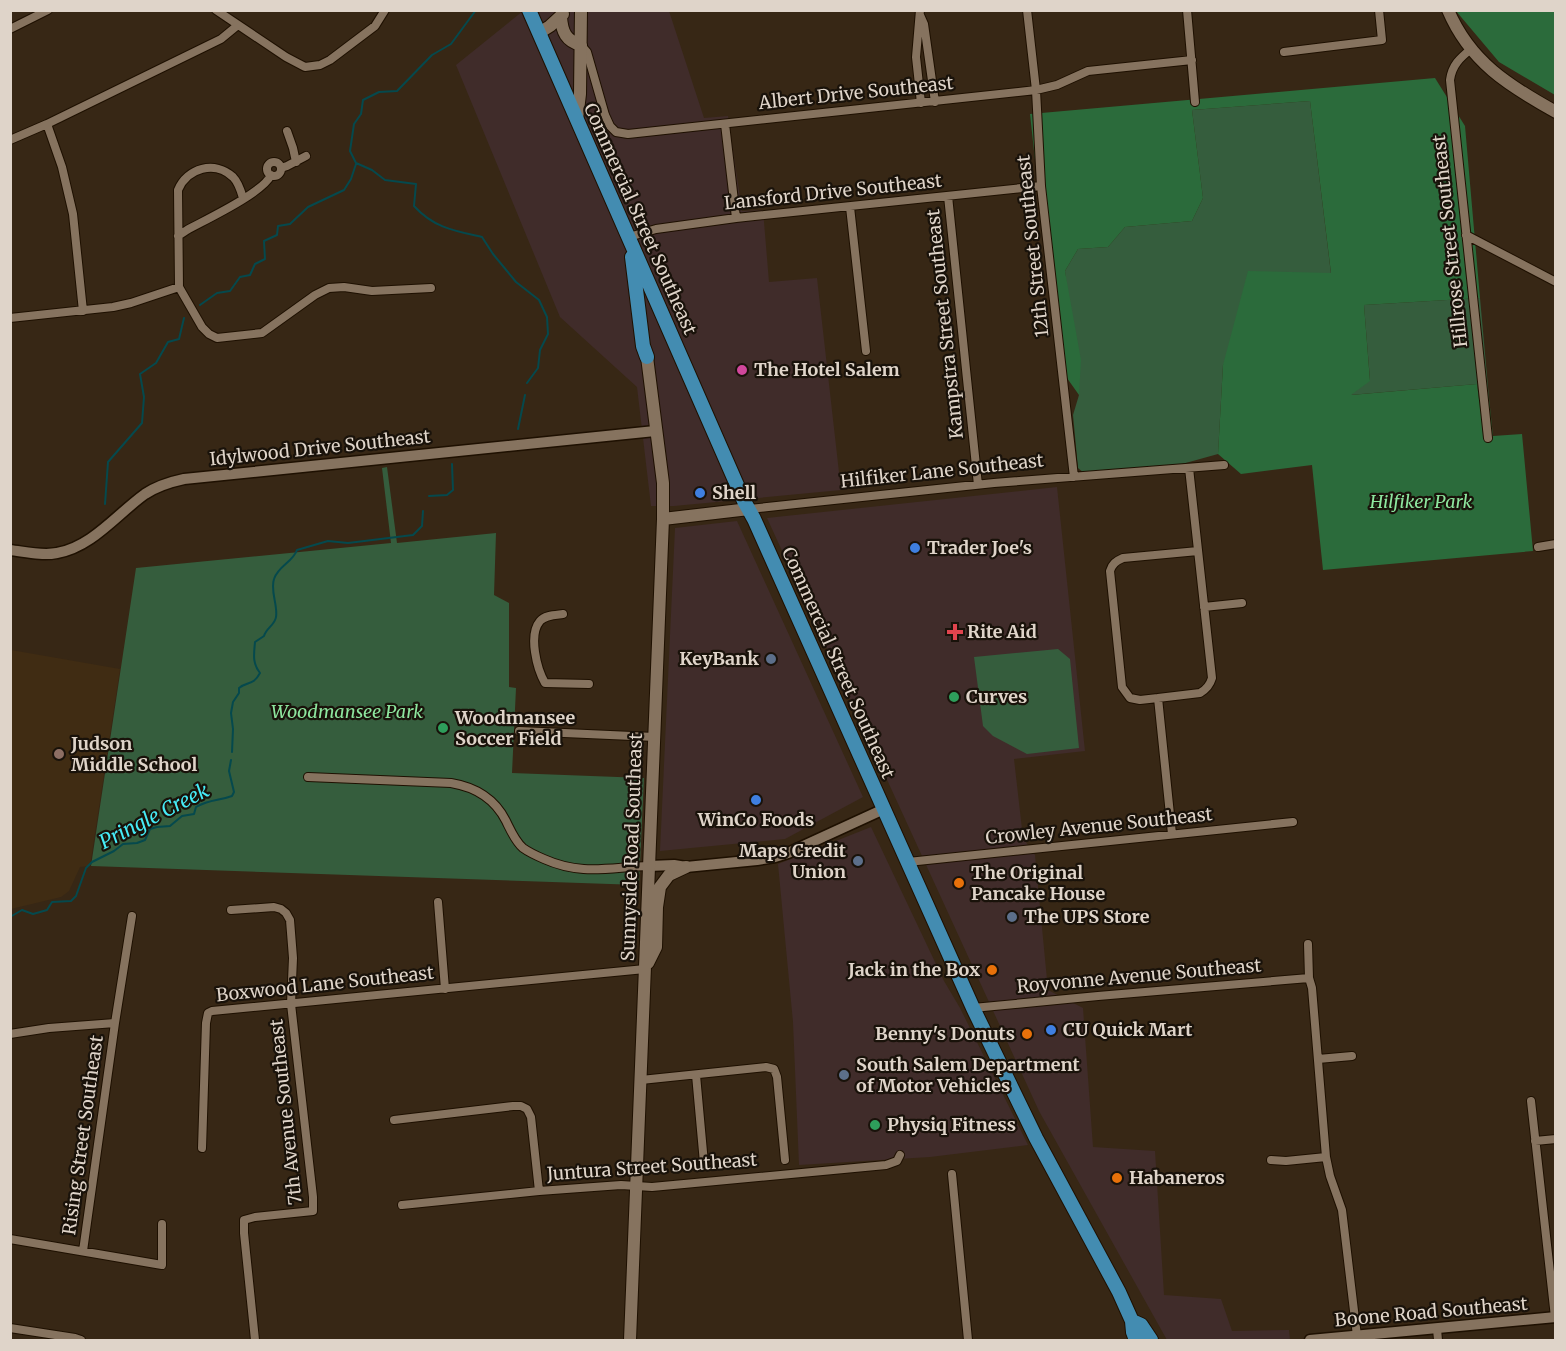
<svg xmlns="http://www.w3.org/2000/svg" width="1566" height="1351" viewBox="0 0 1566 1351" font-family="Merriweather,serif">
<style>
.commercial{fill:#402c2a}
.built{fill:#402c13}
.green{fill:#355d3d}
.forest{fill:#2b6b3b}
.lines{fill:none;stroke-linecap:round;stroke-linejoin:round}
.stream{stroke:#05494d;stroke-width:2}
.minor-casing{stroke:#1e1001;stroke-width:10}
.tertiary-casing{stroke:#1e1001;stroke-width:13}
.secondary-casing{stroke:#1e1001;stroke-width:14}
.primary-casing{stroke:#1e1001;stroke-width:16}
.minor{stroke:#86735f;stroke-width:8}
.tertiary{stroke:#86735f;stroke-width:10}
.secondary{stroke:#86735f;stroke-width:12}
.primary{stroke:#438cb1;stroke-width:14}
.hotel-dot{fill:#d1479c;stroke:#19120a;stroke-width:2}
.shop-dot{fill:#3f7fe0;stroke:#19120a;stroke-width:2}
.health-dot{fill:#e0444e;stroke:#19120a;stroke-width:2}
.service-dot{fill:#5c6f8a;stroke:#19120a;stroke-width:2}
.leisure-dot{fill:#2e9e5b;stroke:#19120a;stroke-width:2}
.education-dot{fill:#8d6e63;stroke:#19120a;stroke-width:2}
.food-dot{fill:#e8710a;stroke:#19120a;stroke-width:2}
.labels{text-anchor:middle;stroke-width:4.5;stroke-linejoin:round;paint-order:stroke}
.street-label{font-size:18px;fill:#dfd4c9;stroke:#19120a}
.poi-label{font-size:18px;font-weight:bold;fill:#dfd4c9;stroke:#19120a;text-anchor:start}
.park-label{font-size:18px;font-style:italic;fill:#8de69e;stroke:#19120a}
.water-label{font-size:20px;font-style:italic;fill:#46ebf6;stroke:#19120a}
</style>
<rect width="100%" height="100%" fill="#372715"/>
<!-- commercial -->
<path class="commercial" d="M 523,11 L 669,11 L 704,118 L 728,116 L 742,211 L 763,210 L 769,282 L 817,278 L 841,490 L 674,506 L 651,506 L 637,387 L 560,317 L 456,65 Z
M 1057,487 L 1085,751 L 1014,759 L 1023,838 L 1035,855 L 1048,990 L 1083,1008 L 1093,1147 L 1155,1151 L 1164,1295 L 1221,1299 L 1232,1331 L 1289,1330 L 1290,1340 L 1167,1340 L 1039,1111 L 767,518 Z
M 737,521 L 863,797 L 785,839 L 660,851 L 675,528 Z
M 871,827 L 944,981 L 960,1008 L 1028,1145 L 930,1157 L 799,1165 L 793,1022 L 778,864 Z"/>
<!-- built -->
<path class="built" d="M 11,650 L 120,669 L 90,866 L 80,867 L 69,891 L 61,897 L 11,909 Z"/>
<!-- green -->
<path class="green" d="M 1310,101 L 1331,274 L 1223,365 L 1218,454 L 1182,464 L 1084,473 L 1078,468 L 1073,415 L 1079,395 L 1065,271 L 1078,249 L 1108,247 L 1125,227 L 1192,221 L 1203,198 L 1192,110 Z
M 1480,298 L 1489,398 L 1479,399 L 1477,384 L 1350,395 L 1370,380 L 1364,305 Z
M 387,467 L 397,543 L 496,533 L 494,595 L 509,603 L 509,687 L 516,688 L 512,773 L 644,778 L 639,885 L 91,866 L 136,568 L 391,543 L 382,468 Z
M 1058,649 L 1070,659 L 1079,748 L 1027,754 L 993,736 L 983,726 L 974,657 Z"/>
<!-- forest -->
<path class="forest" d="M 1456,11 L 1555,11 L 1555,95 L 1499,62 Z
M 1435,78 L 1465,126 L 1480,298 L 1364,305 L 1370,381 L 1351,395 L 1477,384 L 1479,399 L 1489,398 L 1493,436 L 1522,434 L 1533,551 L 1323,570 L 1312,465 L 1241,474 L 1218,454 L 1223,365 L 1248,271 L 1331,273 L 1310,101 L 1192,110 L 1203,198 L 1192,221 L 1125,227 L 1108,247 L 1078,249 L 1065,271 L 1081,360 L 1079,395 L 1057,364 L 1030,114 Z"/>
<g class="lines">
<!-- stream -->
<path class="stream" d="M 476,10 L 451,44 L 432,55 L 397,91 L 379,92 L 363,100 L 361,114 L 354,124 L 350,151 L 356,163 L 372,170 L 385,180 L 416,184 L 414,206 C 434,228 455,231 482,237 L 493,254 L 516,282 L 539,300 L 547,317 L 548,334 L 540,350 L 538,368 L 527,383
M 200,305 L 217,293 L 230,291 L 240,277 L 250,275 L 255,264 L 265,259 L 264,241 L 277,235 L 278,226 L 290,224 L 308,207 L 344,190 L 351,179 L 356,164
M 518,429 L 525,395
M 429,496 L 447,495 L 453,490 L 452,464
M 105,504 L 108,462 L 142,423 L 144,397 L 140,374 L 156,363 L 168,342 L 179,339 L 184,318
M 232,752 L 233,729 L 231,713 L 233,702 L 239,693 L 239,688 C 248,681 253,686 260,673 C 252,663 254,654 255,642 L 264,636 C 266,628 275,625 276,617 C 278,605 270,591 274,579 C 278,566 293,562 297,550 L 328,541 L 348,543 L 413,535 L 422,526 L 423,511
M 10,917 L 22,910 L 33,914 L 47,910 L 52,902 L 71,901 L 76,896 L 86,868 L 92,862 L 114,851 L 123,844 L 137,843 L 145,840 L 150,829 L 157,827 L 170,826 L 182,816 L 194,814 L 196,807 C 210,799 218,801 232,796 L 234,792 L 229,771 L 231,760"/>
<!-- minor casing -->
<g class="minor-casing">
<path id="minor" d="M 216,10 L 286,57 L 305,67 L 320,65 L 330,60 L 375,26 L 385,10
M 920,10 L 916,57 L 921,103
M 1027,10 L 1036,90 L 1041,186 L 1074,477
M 1187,10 L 1195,102
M 920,15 L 924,24 L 935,102
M 10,29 L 48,10
M 581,45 L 587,52 L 605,115 L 610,126 L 616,132 L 628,134 L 1036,90 L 1057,85 L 1088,71 L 1192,60
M 1471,49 C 1460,58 1452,65 1450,80 L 1488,438
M 1284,52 L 1382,40 L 1379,10
M 47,124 L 62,167 L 73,214 L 83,311
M 725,124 L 736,218
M 287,131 L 293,148 L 296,162
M 10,140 L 47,124 L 221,39 L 238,25
M267 169a7 7 0 1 1 14 0a7 7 0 1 1-14 0Z
M 281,168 L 287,166 L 306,156
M 948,196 L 978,485
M 243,198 C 241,191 238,182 233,177 C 215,160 187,168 178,190 L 179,287 L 202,327 L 209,334 L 217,338 L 262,333 L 315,295 L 329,288 L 344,287 L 372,291 L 431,288
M 850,207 L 866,351
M 1466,235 L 1556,282
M 178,236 L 187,230 C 205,220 263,193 271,175
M 629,237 L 656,229 L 736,218 L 1041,186
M 10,318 L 113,307 L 131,303 L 179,287
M 749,509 L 994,483 L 1224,465
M 1538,547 L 1556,544
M 1204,607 L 1242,603
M 563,614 C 555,615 545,615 540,621 C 528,635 537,669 545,683 L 589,684
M 1158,698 L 1140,700 L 1130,698 L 1122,687 L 1110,571 C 1112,564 1116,561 1123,558 L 1198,551
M 519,731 L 655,737
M 308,777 L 451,783 C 475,787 495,799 506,821 C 511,831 515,841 523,848 C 530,853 537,856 544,859 C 582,876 610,867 649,866
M 1172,834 L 1158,698 L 1200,693 C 1207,689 1210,685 1212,678 L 1189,468
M 908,862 L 1293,822
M 438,902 L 445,989
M 231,910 L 274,907 L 281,909 L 286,913 L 290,920 L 293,958 L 291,1004 L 313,1197 L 313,1211 L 255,1217 L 244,1220 L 244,1233 L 255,1340
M 1308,944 L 1309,978 L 1312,988 L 1326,1157 L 1330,1176 L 1342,1210 L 1357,1336
M 973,1008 L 1098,996 L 1309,978
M 10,1034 L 49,1028 L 115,1023
M 1318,1059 L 1352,1056
M 696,1075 L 704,1163
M 641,1080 L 766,1067 L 774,1069 L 777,1077 L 785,1160
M 1531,1101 L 1555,1317
M 394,1120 L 513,1106 L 521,1106 L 527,1109 L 531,1117 L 539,1191
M 1535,1141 L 1556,1139
M 202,1148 L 206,1023 L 208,1013 L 212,1011 L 645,969
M 1271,1160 L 1286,1161 L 1326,1157
M 952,1174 L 968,1340
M 402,1205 L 539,1191 L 621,1185 L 652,1187 L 886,1165 L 897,1161 L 900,1155
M 10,1239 L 162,1265 L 162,1224
M 83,1251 L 115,1023 L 132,916
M 10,1328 L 75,1338 L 81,1340
M 1437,1329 L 1438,1340"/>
</g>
<!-- tertiary casing -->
<g class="tertiary-casing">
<path id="tertiary" d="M 10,550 C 26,552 42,556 57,553 C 92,547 117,514 145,494 C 157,486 170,482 184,479 L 655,431
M 649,866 L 674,865 L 686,867 L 757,860 L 775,857 L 788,853 L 884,809
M 1310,1340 L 1556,1317"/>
</g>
<!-- secondary casing -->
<g class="secondary-casing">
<path id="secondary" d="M 1448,10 C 1470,62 1509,86 1556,112
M 561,17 C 562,32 566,41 581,45
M 539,33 L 550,26 L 563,14
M 577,119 L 580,94 L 581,10
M 663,519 L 749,509
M 648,963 L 656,947 L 657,907 L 660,887 L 669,875 L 686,867
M 630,1340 L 663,519 L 663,483 L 647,357"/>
</g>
<!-- primary casing -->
<g class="primary-casing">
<path id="primary" d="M 529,10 L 744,501 L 754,519 L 973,1008 L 1036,1138 L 1119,1292 L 1132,1321 L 1133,1332 L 1136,1340
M 632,257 L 643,346 L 647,357
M 1132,1321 L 1141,1325 L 1151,1340"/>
</g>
<!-- minor -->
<use href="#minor" class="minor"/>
<!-- tertiary -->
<use href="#tertiary" class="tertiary"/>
<!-- secondary -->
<use href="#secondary" class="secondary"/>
<!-- primary -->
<use href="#primary" class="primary"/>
</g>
<!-- markers -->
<circle class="hotel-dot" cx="742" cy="370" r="6"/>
<g class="shop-dot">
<circle cx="700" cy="493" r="6"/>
<circle cx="915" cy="548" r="6"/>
<circle cx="756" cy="800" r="6"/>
<circle cx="1051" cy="1030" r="6"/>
</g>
<path class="health-dot" d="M952 623h6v6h6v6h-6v6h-6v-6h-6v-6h6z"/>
<g class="service-dot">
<circle cx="771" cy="659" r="6"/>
<circle cx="858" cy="861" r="6"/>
<circle cx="1012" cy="917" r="6"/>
<circle cx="844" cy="1075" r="6"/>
</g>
<g class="leisure-dot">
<circle cx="954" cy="697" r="6"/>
<circle cx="443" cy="728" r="6"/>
<circle cx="875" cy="1125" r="6"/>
</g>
<circle class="education-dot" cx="59" cy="754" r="6"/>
<g class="food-dot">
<circle cx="959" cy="883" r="6"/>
<circle cx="992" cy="970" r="6"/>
<circle cx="1027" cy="1034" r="6"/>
<circle cx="1117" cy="1178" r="6"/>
</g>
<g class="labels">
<!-- street labels -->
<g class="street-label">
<text transform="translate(856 93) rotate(-6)" y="6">Albert Drive Southeast</text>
<text transform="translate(833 192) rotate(-6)" y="6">Lansford Drive Southeast</text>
<text transform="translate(640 219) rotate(66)" y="6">Commercial Street Southeast</text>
<text transform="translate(1450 241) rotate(-96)" y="6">Hillrose Street Southeast</text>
<text transform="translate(1033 246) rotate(-96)" y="6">12th Street Southeast</text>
<text transform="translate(945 324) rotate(-96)" y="6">Kampstra Street Southeast</text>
<text transform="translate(320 448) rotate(-6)" y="6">Idylwood Drive Southeast</text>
<text transform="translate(942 471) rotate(-6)" y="6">Hilfiker Lane Southeast</text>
<text transform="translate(838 663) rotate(66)" y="6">Commercial Street Southeast</text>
<text transform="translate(1099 826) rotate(-6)" y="6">Crowley Avenue Southeast</text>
<text transform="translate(632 847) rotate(-88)" y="6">Sunnyside Road Southeast</text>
<text transform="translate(1139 976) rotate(-5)" y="6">Royvonne Avenue Southeast</text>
<text transform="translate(325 984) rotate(-6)" y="6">Boxwood Lane Southeast</text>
<text transform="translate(286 1112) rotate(-96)" y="6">7th Avenue Southeast</text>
<text transform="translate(83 1135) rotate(-82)" y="6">Rising Street Southeast</text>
<text transform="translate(652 1167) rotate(-4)" y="6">Juntura Street Southeast</text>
<text transform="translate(1431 1312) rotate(-5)" y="6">Boone Road Southeast</text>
</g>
<!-- poi labels -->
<g class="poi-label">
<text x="754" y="376">The Hotel Salem</text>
<text x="712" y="499">Shell</text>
<text x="927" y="554">Trader Joe's</text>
<text x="967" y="638">Rite Aid</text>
<text x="759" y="665" text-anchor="end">KeyBank</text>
<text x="966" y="703">Curves</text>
<text x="455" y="724">Woodmansee<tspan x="455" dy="21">Soccer Field</tspan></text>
<text x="71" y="750">Judson<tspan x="71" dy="21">Middle School</tspan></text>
<text x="756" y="826" text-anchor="middle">WinCo Foods</text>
<text x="846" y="857" text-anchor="end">Maps Credit<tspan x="846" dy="21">Union</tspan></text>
<text x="971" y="879">The Original<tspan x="971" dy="21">Pancake House</tspan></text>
<text x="1024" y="923">The UPS Store</text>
<text x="980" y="976" text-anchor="end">Jack in the Box</text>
<text x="1063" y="1036">CU Quick Mart</text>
<text x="1015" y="1040" text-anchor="end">Benny's Donuts</text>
<text x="856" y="1071">South Salem Department<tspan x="856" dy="21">of Motor Vehicles</tspan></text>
<text x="887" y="1131">Physiq Fitness</text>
<text x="1129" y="1184">Habaneros</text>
</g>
<!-- park labels -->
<g class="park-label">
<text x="1421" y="508">Hilfiker Park</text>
<text x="347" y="718">Woodmansee Park</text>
</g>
<!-- water labels -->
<g class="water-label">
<text transform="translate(154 816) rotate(-27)" y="7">Pringle Creek</text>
</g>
</g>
<!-- border -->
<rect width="1566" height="1351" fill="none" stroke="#dfd4c9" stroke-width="24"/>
</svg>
